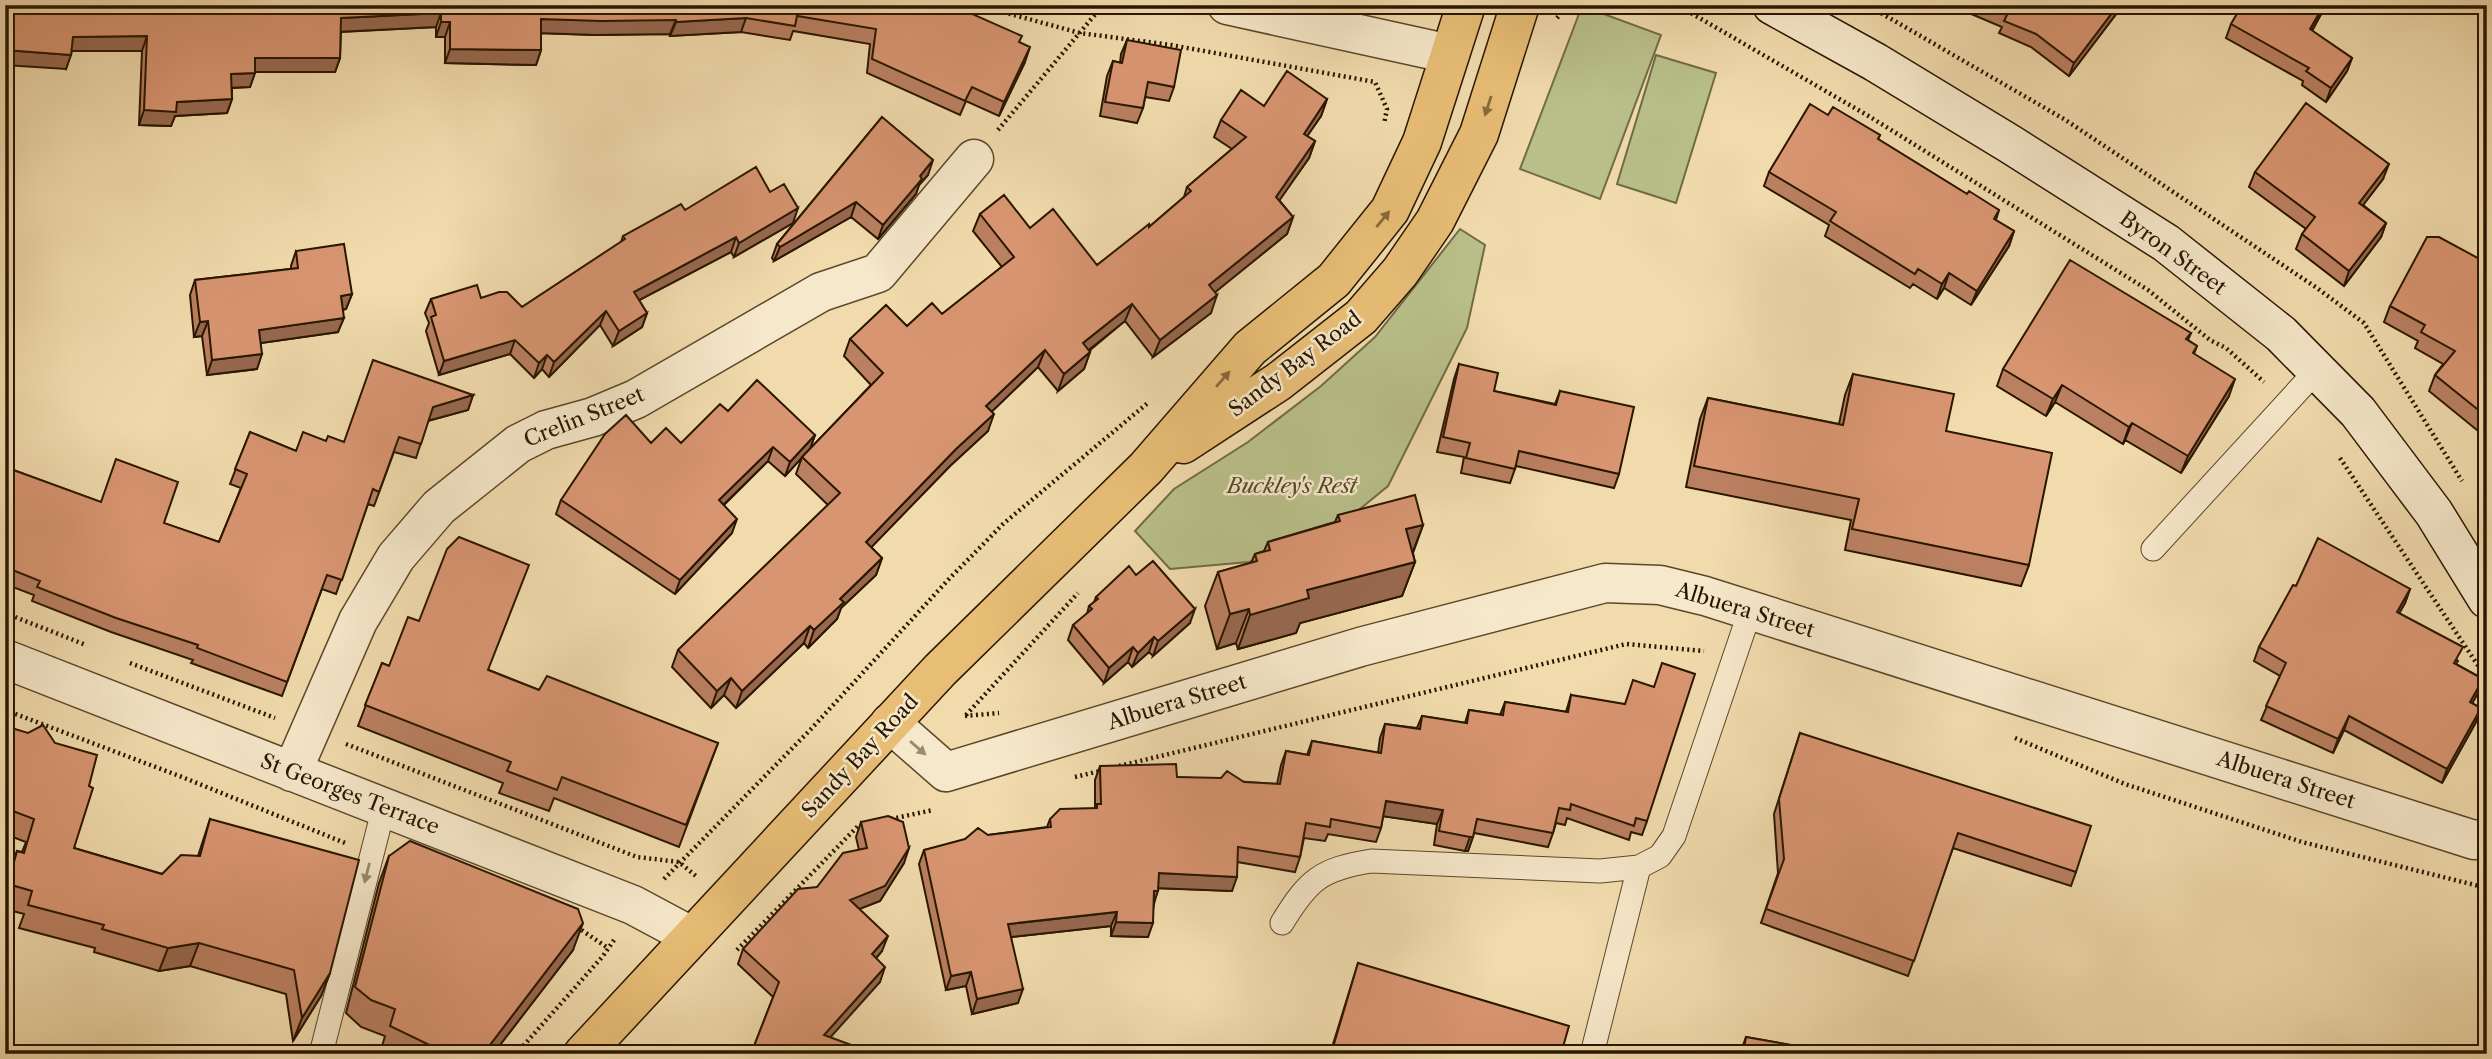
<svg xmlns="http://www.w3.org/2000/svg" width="2492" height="1059" viewBox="0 0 2492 1059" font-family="'Libre Caslon Text',serif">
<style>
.green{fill:#b9c08a;stroke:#716b45;stroke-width:2}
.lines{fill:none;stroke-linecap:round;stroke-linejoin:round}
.lane-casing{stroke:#5b472b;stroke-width:25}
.street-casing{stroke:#5b472b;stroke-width:41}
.secondary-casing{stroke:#291600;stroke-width:41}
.primary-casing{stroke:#291600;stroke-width:41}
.path{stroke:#291600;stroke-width:4.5;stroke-dasharray:2 3.5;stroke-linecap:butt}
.lane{stroke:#f6e8ca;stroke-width:23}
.street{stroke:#f6e8ca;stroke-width:38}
.secondary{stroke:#f6e8ca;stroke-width:38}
.primary{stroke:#e8be76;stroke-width:38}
.wall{fill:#ba8061;stroke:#291600;stroke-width:2}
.shaded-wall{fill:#97684f;stroke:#291600;stroke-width:2}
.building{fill:#d89571;stroke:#291600;stroke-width:2}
.oneway{fill:#886a3b}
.oneway2{fill:#9a8a6f}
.labels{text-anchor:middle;stroke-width:5;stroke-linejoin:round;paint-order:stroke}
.street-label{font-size:21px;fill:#291600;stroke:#f6e8ca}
.park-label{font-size:21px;font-style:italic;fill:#544929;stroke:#f6e8ca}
</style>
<rect width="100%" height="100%" fill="#f1dbad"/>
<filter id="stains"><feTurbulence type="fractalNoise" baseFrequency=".00286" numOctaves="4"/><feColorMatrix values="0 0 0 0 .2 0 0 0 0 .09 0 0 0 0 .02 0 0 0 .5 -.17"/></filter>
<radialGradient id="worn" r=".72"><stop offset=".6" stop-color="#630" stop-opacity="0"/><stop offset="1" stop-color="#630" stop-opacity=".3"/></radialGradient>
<!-- green -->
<path class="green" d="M 1582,6 L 1661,35 L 1600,199 L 1520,169 Z
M 1656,55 L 1716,73 L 1676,203 L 1617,184 Z
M 1460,229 L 1485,245 L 1467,328 L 1388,486 L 1321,541 L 1249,562 L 1170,569 L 1135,531 L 1174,489 L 1248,442 L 1321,386 L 1375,337 Z"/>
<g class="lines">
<!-- lane casing -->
<g class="lane-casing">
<path id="lane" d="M 2153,549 L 2317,370
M 1282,923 C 1308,880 1321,869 1371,861 L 1600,871 L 1639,867 L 1660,856 L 1674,836 L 1750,611
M 330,1054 L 322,1050 L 384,807
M 1592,1054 L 1639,867"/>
</g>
<!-- street casing -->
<g class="street-casing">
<path id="street" d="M 1227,5 L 1450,54
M 5,659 L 633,905 L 691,936
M 890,723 L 946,772 L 1360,647 L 1605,583 L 1660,585 L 1705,596 L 2474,840 L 2487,838
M 292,772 L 358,621 L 396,557 L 439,507 L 518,444 L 546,430 L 593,417 L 636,399 L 821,292 L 878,273 L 974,159"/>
</g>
<!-- secondary casing -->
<g class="secondary-casing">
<path id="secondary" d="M 1772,5 L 1875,62 L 2010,144 L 2166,243 L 2281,334 L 2358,412 L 2434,513 L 2487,599"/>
</g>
<!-- primary casing -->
<g class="primary-casing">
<path id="primary" d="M 1183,444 L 1278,382 L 1361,317 L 1400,272 L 1435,221 L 1479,134 L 1520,5
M 583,1054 L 940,670 L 1146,468 L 1250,348 L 1334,280 L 1390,210 L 1422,142 L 1466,5"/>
</g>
<!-- path -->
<path class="path" d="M 977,5 L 1080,33 L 1171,45 L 1375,82 L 1387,109 L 1384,124
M 1677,5 L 1867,115 L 2148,290 L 2210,340 L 2226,348 L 2264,382
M 1867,5 L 2064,119 L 2317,288 L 2364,323 L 2462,481
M 1557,18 L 1568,5
M 998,130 L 1103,5
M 2340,458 L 2487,679
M 5,613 L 86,645
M 130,663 L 275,718
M 5,710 L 182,777 L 345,843
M 966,715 L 1078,593
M 965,716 L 999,713
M 2015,738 L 2125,784 L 2302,842 L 2487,888
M 346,744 L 637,857 L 679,862 L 696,876
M 1119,766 L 1626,644 L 1704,651
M 1075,777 L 1104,770
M 891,819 L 933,810
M 664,879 L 812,728 L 948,580 L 1003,524 L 1149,402
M 577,927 L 608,948
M 737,950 L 858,826 L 865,825
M 516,1054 L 603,956 L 614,940"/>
<!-- lane -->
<use href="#lane" class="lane"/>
<!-- street -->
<use href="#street" class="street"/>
<!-- secondary -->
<use href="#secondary" class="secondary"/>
<!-- primary -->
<use href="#primary" class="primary"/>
</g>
<!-- wall -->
<path class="wall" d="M 5,5 L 952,5 L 1019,42 L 1025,62 L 999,116 L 966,101 L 960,115 L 867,73 L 870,44 L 793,31 L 790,40 L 741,32 L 670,36 L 670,34 L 596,35 L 541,33 L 541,50 L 536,65 L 445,63 L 445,37 L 436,37 L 436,27 L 341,32 L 340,58 L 335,72 L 255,72 L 250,87 L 232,88 L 232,99 L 227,113 L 175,116 L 171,126 L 139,125 L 142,51 L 72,51 L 66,69 Z
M 1950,5 L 2123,5 L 2069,76 L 2031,47 L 1999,33 L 2002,27 Z
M 2326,5 L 2312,31 L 2352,58 L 2347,71 L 2326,102 L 2302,85 L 2303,81 L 2226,38 L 2231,24 Z
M 1127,40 L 1174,87 L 1169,101 L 1145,97 L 1143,108 L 1137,123 L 1100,116 L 1107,76 L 1113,61 L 1120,63 L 1121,54 Z
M 1327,99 L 1321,116 L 1307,136 L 1315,141 L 1309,158 L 1279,200 L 1293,217 L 1287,234 L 1215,292 L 1211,313 L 1153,357 L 1125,321 L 1089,351 L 1090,352 L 1084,369 L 1058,391 L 1038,367 L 992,411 L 988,431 L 950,466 L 871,547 L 882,558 L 876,575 L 841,608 L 837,619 L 808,648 L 804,643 L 736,708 L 724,695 L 711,708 L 672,667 L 678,650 L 828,505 L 796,474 L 802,457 L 785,476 L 768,461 L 724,505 L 732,533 L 675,594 L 556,514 L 561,500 L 651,443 L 681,443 L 728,411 L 815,435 L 810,449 L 871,385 L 844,356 L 850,339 L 907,326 L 942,314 L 1002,267 L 973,231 L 980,214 L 1030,228 L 1097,265 L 1149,227 L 1184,197 L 1187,187 L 1232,149 L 1214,137 L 1221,120 L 1264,106 Z
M 1828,115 L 1880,135 L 1878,139 L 1967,194 L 1999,210 L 1996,220 L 2014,231 L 2009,246 L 1971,305 L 1944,288 L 1937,299 L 1913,284 L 1910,288 L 1825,236 L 1829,225 L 1764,186 L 1769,172 Z
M 882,117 L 928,175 L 919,185 L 916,194 L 878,239 L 851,217 L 774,261 L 772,258 L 777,244 Z
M 2255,172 L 2383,179 L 2363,205 L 2386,223 L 2381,237 L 2344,286 L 2296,249 L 2302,234 L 2306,229 L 2249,187 Z
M 770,192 L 793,223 L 734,257 L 731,252 L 639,300 L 647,313 L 642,327 L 613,346 L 600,325 L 549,377 L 542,369 L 534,378 L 510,354 L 439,375 L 426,331 L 429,323 L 425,313 L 431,299 L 481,298 L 522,307 L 621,242 L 623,236 L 685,210 Z
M 296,251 L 352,294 L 346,309 L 343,310 L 338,332 L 261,343 L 257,369 L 207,375 L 202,336 L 194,337 L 190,295 L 195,280 L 291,269 L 291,266 Z
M 2487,263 L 2487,431 L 2483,435 L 2429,391 L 2435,375 L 2443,364 L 2415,348 L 2418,341 L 2384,322 L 2390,306 Z
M 2191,333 L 2188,340 L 2197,346 L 2194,354 L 2229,396 L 2181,473 L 2125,440 L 2123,444 L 2055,402 L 2046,416 L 1997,386 L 2003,369 Z
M 1459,364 L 1494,391 L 1555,404 L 1560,391 L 1619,474 L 1614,488 L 1516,466 L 1510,483 L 1461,473 L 1464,457 L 1437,452 L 1454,379 Z
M 1853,374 L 1946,431 L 2029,565 L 2021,586 L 1845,550 L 1851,520 L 1686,487 L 1700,419 L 1708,398 L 1839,424 L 1845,395 Z
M 473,395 L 468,410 L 428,421 L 416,458 L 394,452 L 374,506 L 368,504 L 336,594 L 322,589 L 282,696 L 191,663 L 193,660 L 111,632 L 32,601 L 34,595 L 5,584 L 5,467 L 100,502 L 219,542 L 241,488 L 230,484 L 250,432 L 296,451 L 326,441 L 343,442 Z
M 1338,515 L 1423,525 L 1413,553 L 1415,562 L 1402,596 L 1300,623 L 1296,633 L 1238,649 L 1236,643 L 1217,649 L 1205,606 L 1218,572 L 1251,563 L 1255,554 L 1264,551 L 1268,542 L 1335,522 Z
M 1136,575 L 1190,623 L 1153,656 L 1149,652 L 1132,667 L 1128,662 L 1104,683 L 1068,640 L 1073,625 L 1087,614 L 1089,606 L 1094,602 L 1096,597 Z
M 2296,586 L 2410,589 L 2405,603 L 2399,613 L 2458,661 L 2456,664 L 2483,679 L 2478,693 L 2472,703 L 2476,722 L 2442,783 L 2344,730 L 2333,753 L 2261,720 L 2280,676 L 2254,661 L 2259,647 Z
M 382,663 L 389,666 L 489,670 L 539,690 L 718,743 L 679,847 L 554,798 L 549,811 L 499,793 L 503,783 L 358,726 Z
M 1571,695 L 1647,821 L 1642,835 L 1631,832 L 1629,840 L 1567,818 L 1565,825 L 1556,823 L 1553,833 L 1548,847 L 1474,833 L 1468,851 L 1465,851 L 1434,845 L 1437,824 L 1383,816 L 1381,828 L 1376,842 L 1328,834 L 1325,841 L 1304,838 L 1300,857 L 1295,872 L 1237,862 L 1232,891 L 1158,888 L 1154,904 L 1148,937 L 1111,936 L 1111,926 L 1011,937 L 1018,1003 L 972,1014 L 966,986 L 946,990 L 919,864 L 924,850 L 988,835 L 1047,827 L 1050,819 L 1095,808 L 1095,780 L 1100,766 L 1177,777 L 1277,784 L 1281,765 L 1286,751 L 1307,755 L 1312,741 L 1378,753 L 1380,738 L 1385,724 L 1417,728 L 1422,716 L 1465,723 L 1469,710 L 1500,715 L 1505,702 L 1566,712 Z
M 5,726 L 55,743 L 89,786 L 74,848 L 162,874 L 198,856 L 210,819 L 330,973 L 321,996 L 293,1041 L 286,994 L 190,966 L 159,971 L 94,952 L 95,948 L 19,928 L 24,914 L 5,909 L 5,885 L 8,874 L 17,851 L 22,852 L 26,842 L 5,834 Z
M 1800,733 L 2076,872 L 2071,886 L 1953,848 L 1908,976 L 1761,923 L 1778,873 L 1774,814 Z
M 861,822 L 904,863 L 880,901 L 859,909 L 882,951 L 876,958 L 880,982 L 751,1054 L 773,997 L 738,964 L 743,949 L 817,887 L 859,850 L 856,837 Z
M 389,856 L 573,950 L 493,1054 L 382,1054 L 380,1053 L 385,1036 L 361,1027 L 346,1013 L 379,883 Z
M 1358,963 L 1561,1054 L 1330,1054 Z
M 1746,1037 L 1842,1054 L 1740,1054 Z"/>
<!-- shaded-wall -->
<path class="shaded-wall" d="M 2118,5 L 2123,5 L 2069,76 L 2074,63 Z
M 2324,5 L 2326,5 L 2305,43 L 2310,29 Z
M 441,13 L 436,27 L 336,32 L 341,18 Z
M 746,18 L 741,32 L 670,36 L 676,22 Z
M 541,19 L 676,20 L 670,34 L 596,35 L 536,33 Z
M 441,22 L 450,22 L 445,37 L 436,37 Z
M 147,36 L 142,51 L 68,51 L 73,37 Z
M 1030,47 L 1025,62 L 999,116 L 1004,102 Z
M 450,49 L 541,50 L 536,65 L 445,63 Z
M 5,50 L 71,55 L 66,69 L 5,65 Z
M 255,58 L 340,58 L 335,72 L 250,72 Z
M 2352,58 L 2347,71 L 2326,102 L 2331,88 Z
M 255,73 L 250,87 L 226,88 L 231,74 Z
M 232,99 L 227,113 L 175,116 L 171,126 L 139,125 L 144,110 L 177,102 Z
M 1327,99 L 1321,116 L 1297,151 L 1304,134 Z
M 1315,141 L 1309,158 L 1270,214 L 1276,197 Z
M 933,160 L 928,175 L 919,185 L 916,194 L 878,239 L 883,225 L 920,176 Z
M 2389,164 L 2383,179 L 2354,217 L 2359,203 Z
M 856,202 L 851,217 L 774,261 L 780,247 Z
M 798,208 L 793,223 L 734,257 L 739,243 Z
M 1293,217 L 1287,234 L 1203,302 L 1209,285 Z
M 2386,223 L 2381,237 L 2344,286 L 2349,271 Z
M 2014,231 L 2009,246 L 1971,305 L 1977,291 Z
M 736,237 L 731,252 L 628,306 L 634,292 Z
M 1949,273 L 1944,288 L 1937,299 L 1942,284 Z
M 352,294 L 346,309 L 336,311 L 341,296 Z
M 1217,295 L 1211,313 L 1153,357 L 1160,340 Z
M 1132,304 L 1125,321 L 1076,360 L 1083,343 Z
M 606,311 L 600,325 L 549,377 L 554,362 Z
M 647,313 L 642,327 L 613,346 L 619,331 Z
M 344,318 L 338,332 L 254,344 L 259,330 Z
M 208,321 L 202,336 L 194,337 L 200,322 Z
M 515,340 L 510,354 L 439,375 L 444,361 Z
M 1045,350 L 1038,367 L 980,423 L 986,406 Z
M 1090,352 L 1084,369 L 1058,391 L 1064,374 Z
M 262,354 L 257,369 L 207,375 L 212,360 Z
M 547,355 L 542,369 L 534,378 L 539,363 Z
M 2235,379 L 2229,396 L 2181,473 L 2188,456 Z
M 2062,385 L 2055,402 L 2046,416 L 2053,399 Z
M 473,395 L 468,410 L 427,421 L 433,407 Z
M 994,414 L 988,431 L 950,466 L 860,559 L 866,542 L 956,449 Z
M 2132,423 L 2125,440 L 2123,444 L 2129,427 Z
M 815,435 L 810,449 L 785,476 L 790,462 Z
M 773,447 L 768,461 L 714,514 L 719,500 Z
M 737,519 L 732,533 L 675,594 L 680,580 Z
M 1423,525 L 1410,559 L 1406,529 Z
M 882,558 L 876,575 L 841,608 L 837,619 L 808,648 L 814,630 L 840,599 Z
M 1415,562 L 1402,596 L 1300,623 L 1296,633 L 1238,649 L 1250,615 L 1307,590 Z
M 2410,589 L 2405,603 L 2392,626 L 2397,612 Z
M 1195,609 L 1190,623 L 1153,656 L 1158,641 Z
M 1249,609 L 1236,643 L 1217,649 L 1230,614 Z
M 810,626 L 804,643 L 736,708 L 742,691 Z
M 1154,637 L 1149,652 L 1132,667 L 1138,653 Z
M 1133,647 L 1128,662 L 1104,683 L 1109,668 Z
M 731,678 L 724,695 L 711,708 L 717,691 Z
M 2483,679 L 2478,693 L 2465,716 L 2470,702 Z
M 2481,708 L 2476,722 L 2442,783 L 2447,769 Z
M 2349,716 L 2344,730 L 2333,753 L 2338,739 Z
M 1386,801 L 1443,810 L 1437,824 L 1381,816 Z
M 1470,837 L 1473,837 L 1468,851 L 1465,851 Z
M 909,848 L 904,863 L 880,901 L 844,915 L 850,900 Z
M 1159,873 L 1237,877 L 1232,891 L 1153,888 Z
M 1154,891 L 1158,891 L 1153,905 Z
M 1117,912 L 1111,926 L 1003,938 L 1008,924 Z
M 1116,922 L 1153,923 L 1148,937 L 1111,936 Z
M 583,923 L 573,950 L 493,1054 L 483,1054 Z
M 888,936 L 882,951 L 866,970 L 872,954 Z
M 199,943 L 190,966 L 159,971 L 168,948 Z
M 885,967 L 880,982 L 819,1050 L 824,1035 Z
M 971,972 L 966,986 L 946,990 L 951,976 Z
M 330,973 L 321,996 L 293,1041 L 302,1018 Z
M 1023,989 L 1018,1003 L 972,1014 L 977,999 Z"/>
<!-- building -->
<path class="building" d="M 5,5 L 952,5 L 1022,36 L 1019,42 L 1030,47 L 1004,102 L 972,87 L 965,101 L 872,59 L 876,29 L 797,16 L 795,26 L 746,18 L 676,22 L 676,20 L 601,21 L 541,19 L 541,50 L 450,49 L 450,22 L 441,22 L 441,13 L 341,18 L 340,58 L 255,58 L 255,73 L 231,74 L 232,99 L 177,102 L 176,112 L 144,110 L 147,36 L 73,37 L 71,55 L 5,50 Z
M 1984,5 L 2118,5 L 2074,63 L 2036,34 L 2004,21 L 2007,15 Z
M 2242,5 L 2324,5 L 2310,29 L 2352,58 L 2331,88 L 2306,71 L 2309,68 L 2231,24 Z
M 1127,40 L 1181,50 L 1174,87 L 1148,82 L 1143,108 L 1105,102 L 1113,61 L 1122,63 Z
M 1287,71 L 1327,99 L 1304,134 L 1315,141 L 1276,197 L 1293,217 L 1209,285 L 1217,295 L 1160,340 L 1132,304 L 1083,343 L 1090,352 L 1064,374 L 1045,350 L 986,406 L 994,414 L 956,449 L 866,542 L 882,558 L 840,599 L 844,602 L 814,630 L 810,626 L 742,691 L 731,678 L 717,691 L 678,650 L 840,493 L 802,457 L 883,373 L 850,339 L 886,305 L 907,326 L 932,303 L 942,314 L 1014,257 L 980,214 L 1004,195 L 1030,228 L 1053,209 L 1097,265 L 1149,224 L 1149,227 L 1191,191 L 1187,187 L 1246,137 L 1221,120 L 1241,90 L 1264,106 Z
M 2306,103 L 2389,164 L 2359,203 L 2386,223 L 2349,271 L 2302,234 L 2315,217 L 2255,172 Z
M 1810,104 L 1828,115 L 1833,107 L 1880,135 L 1878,139 L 1967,194 L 1969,191 L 1999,210 L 1994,219 L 2014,231 L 1977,291 L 1949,273 L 1942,284 L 1918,269 L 1915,274 L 1830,221 L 1836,212 L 1769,172 Z
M 882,117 L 933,160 L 920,176 L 922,179 L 883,225 L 856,202 L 780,247 L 777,244 Z
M 756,167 L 770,192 L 784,184 L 798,208 L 739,243 L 736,237 L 634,292 L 647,313 L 619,331 L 606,311 L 554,362 L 547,355 L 539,363 L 515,340 L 444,361 L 431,317 L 436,315 L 431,299 L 477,285 L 481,298 L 499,292 L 507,292 L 522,307 L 625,239 L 623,236 L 681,204 L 685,210 Z
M 2427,237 L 2439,237 L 2487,263 L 2487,417 L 2435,375 L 2455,351 L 2421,332 L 2425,325 L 2390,306 Z
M 344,244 L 352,294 L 341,296 L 344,318 L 259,330 L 262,354 L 212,360 L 208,321 L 200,322 L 195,280 L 298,268 L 296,251 Z
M 2070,260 L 2191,333 L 2186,339 L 2197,346 L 2193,353 L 2235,379 L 2188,456 L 2132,423 L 2129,427 L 2062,385 L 2053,399 L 2003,369 Z
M 373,360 L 473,395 L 433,407 L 421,444 L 399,437 L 379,492 L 373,489 L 342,580 L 327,575 L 287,682 L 197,648 L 198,645 L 116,618 L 37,587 L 40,581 L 5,567 L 5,467 L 101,502 L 116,459 L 178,482 L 164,523 L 219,542 L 247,474 L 235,469 L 250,432 L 296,451 L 303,432 L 326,441 L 328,436 L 344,442 Z
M 1459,364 L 1498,373 L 1494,391 L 1556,405 L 1560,391 L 1634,407 L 1619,474 L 1519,451 L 1515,469 L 1466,458 L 1470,443 L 1443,437 Z
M 1853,374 L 1954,394 L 1946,431 L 2052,453 L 2029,565 L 1852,529 L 1859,499 L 1694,466 L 1708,398 L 1843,425 Z
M 757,380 L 815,435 L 790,462 L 773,447 L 719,500 L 737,519 L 680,580 L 561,500 L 605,434 L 626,415 L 651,443 L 666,428 L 681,443 L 720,404 L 728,411 Z
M 1415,495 L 1423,525 L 1406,529 L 1415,562 L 1307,590 L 1309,598 L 1250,615 L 1249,609 L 1230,614 L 1218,572 L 1257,561 L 1255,554 L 1270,550 L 1268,542 L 1340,521 L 1338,515 Z
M 459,537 L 529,565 L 488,670 L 539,690 L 547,676 L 718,743 L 686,825 L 562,777 L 557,790 L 507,771 L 511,762 L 365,705 L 382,663 L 389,666 L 408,617 L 419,621 L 447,549 Z
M 2318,538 L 2410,589 L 2397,612 L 2463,647 L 2454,663 L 2483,679 L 2470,702 L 2481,708 L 2447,769 L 2349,716 L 2338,739 L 2266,706 L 2286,663 L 2259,647 L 2293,585 L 2296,586 Z
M 1153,561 L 1195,609 L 1158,641 L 1154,637 L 1138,653 L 1133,647 L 1109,668 L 1073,625 L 1092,609 L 1089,606 L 1098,599 L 1096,597 L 1129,566 L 1136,575 Z
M 1662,663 L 1695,674 L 1647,821 L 1636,818 L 1634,826 L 1571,804 L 1570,810 L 1559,808 L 1553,833 L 1477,819 L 1473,837 L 1470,837 L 1439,831 L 1443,810 L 1386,801 L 1381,828 L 1331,819 L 1330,827 L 1306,823 L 1300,857 L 1238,847 L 1237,877 L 1159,873 L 1158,891 L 1154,891 L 1153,923 L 1116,922 L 1117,912 L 1008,924 L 1023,989 L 977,999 L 971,972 L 951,976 L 924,850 L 965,839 L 978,828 L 988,835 L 1051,827 L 1050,819 L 1060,809 L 1097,808 L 1097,804 L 1101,804 L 1100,766 L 1176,764 L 1177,777 L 1221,778 L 1227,771 L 1244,782 L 1280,784 L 1286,751 L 1309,755 L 1312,741 L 1381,753 L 1385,724 L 1420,729 L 1422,716 L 1467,723 L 1469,710 L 1503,715 L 1505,702 L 1568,712 L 1571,695 L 1625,704 L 1633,680 L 1654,687 Z
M 43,725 L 55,743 L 97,755 L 89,786 L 93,788 L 74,848 L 162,874 L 181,855 L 200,856 L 210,819 L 359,860 L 330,973 L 302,1018 L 294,970 L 199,943 L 168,948 L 102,929 L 104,925 L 28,905 L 32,891 L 8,884 L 17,851 L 24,853 L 34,819 L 5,808 L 5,726 L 28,733 Z
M 1800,733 L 2091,826 L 2076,872 L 1958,833 L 1914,961 L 1766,909 L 1784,859 L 1779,799 Z
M 888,816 L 903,822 L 909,848 L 885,886 L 850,900 L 888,936 L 872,954 L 885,967 L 824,1035 L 876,1054 L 751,1054 L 779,982 L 743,949 L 798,889 L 817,887 L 843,853 L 867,848 L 861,822 Z
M 410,841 L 578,909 L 583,923 L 483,1054 L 448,1054 L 390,1026 L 395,1009 L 371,1000 L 355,987 L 389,856 Z
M 1358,963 L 1569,1026 L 1561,1054 L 1331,1054 Z
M 1746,1037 L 1842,1054 L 1743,1054 Z"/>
<!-- one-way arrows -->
<defs><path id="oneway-solid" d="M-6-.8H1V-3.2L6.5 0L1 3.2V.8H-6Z" transform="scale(1.75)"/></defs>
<g class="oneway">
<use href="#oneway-solid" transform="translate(1488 106) rotate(108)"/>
<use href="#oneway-solid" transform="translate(1383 219) rotate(-51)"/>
<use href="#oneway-solid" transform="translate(1223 379) rotate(-49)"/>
</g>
<g class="oneway2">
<use href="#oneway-solid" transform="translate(918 748) rotate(41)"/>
<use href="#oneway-solid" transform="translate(367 873) rotate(104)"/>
</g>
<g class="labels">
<!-- street labels -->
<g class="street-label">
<text transform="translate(2173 253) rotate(36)" y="7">Byron Street</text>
<text transform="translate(1295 364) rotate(-37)" y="7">Sandy Bay Road</text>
<text transform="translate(584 417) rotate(-22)" y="7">Crelin Street</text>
<text transform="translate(1745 610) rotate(17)" y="7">Albuera Street</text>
<text transform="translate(1177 702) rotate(-17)" y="7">Albuera Street</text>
<text transform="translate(860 756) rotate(-47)" y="7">Sandy Bay Road</text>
<text transform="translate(2286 780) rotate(18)" y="7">Albuera Street</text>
<text transform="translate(350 794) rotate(21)" y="7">St Georges Terrace</text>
</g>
<!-- park labels -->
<g class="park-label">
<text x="1292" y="493">Buckley's Rest</text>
</g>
</g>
<!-- margin -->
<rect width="2492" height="1059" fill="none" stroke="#f1dbad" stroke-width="28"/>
<rect x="7" y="7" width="2478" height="1045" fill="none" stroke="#291600" stroke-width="3.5"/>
<rect x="14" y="14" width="2464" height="1031" fill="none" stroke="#291600" stroke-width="2"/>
<rect width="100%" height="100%" filter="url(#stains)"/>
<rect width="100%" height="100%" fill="url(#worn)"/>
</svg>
